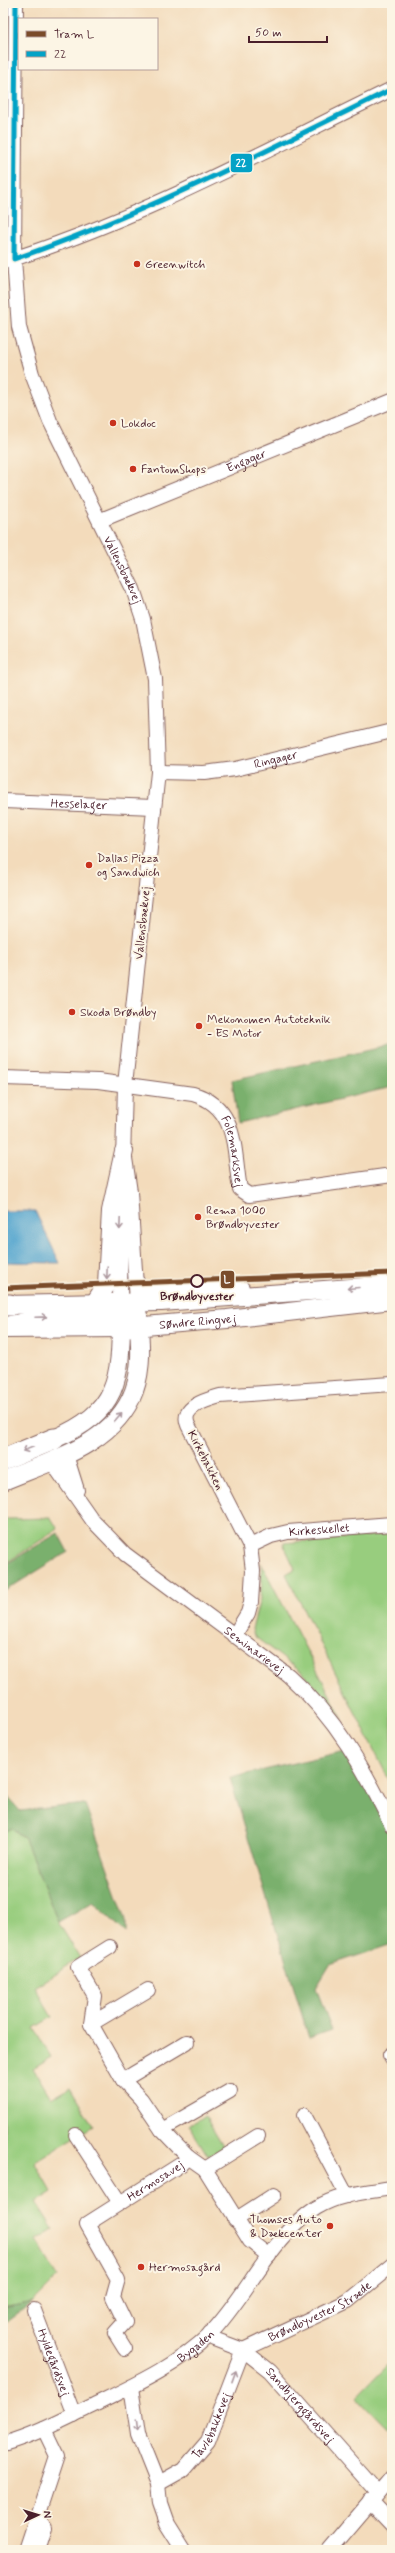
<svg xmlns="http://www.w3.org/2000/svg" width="395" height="2553" viewBox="0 0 395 2553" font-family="Mynerve,sans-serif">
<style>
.green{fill:#98cd7e;stroke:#717654}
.forest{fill:#7ab06d;stroke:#62684c}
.water{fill:#54a6cf;stroke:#4f627d}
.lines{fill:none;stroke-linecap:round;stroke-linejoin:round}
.minor-casing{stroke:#85615d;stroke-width:16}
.major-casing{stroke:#85615d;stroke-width:20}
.highway-casing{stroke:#85615d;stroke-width:23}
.minor{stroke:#fff;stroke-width:14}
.major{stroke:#fff;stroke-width:18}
.highway{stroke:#fff;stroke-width:21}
.bus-1-casing{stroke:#fcf5e5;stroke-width:8}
.bus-1{stroke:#04a2c6;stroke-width:5}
.tram-1-casing{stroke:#fcf5e5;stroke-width:8}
.tram-1{stroke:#7a4b2a;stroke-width:5}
.oneway{stroke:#ae9aa0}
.poi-dot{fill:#c8321e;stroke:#fcf5e5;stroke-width:1.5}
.stop-dot{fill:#fcf5e5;stroke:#4a1f2b;stroke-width:2}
.labels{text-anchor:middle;stroke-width:4;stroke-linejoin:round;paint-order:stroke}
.poi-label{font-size:12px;fill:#4a1f2b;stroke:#fcf5e5;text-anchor:start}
.street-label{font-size:12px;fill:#4a1f2b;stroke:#fcf5e5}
.stop-label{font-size:12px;font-weight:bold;fill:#4a1f2b;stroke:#fcf5e5}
.line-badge{stroke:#fcf5e5;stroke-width:1.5}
.badge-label{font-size:11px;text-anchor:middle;font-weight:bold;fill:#fff}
</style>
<rect width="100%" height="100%" fill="#fcf5e5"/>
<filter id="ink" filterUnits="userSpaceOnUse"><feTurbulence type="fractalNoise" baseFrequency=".025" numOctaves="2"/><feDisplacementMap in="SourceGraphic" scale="8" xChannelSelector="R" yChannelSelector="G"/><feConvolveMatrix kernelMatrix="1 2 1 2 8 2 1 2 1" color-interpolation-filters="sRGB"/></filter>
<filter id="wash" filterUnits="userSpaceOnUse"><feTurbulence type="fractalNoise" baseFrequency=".012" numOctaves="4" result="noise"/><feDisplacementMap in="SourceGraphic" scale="16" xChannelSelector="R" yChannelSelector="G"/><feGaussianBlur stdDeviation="0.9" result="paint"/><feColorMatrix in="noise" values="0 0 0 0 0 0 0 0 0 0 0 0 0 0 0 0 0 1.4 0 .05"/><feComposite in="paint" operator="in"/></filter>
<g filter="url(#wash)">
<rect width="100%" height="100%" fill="#f3dbbb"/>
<!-- green -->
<path class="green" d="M 51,1518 L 58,1529 L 3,1565 L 3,1522 L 7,1519 Z
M 392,1534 L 392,1786 L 286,1574 L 295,1569 L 283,1543 Z
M 261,1563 L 343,1720 L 305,1675 L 254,1636 L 252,1629 L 260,1599 L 262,1582 Z
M 12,1828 L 25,1839 L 58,1922 L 80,1958 L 34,1987 L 52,2017 L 34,2028 L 51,2057 L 33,2068 L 51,2098 L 70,2087 L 93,2126 L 35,2162 L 52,2192 L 36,2202 L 53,2229 L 36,2240 L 58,2277 L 33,2302 L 3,2308 L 3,1833 Z
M 205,2116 L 224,2148 L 208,2156 L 189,2125 Z
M 392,2361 L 392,2433 L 357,2397 Z"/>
<!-- forest -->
<path class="forest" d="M 392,1044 L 392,1087 L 238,1123 L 232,1080 Z
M 58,1533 L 68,1552 L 3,1592 L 3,1566 Z
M 345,1751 L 373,1796 L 392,1837 L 392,1944 L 330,1965 L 316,1988 L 332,2030 L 309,2038 L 230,1778 Z
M 3,1791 L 20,1811 L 85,1804 L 126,1920 L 126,1933 L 93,1902 L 58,1922 L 25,1839 L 12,1828 L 3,1833 Z
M 33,2302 L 3,2324 L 3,2308 Z"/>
<!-- water -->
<path class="water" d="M 3,1211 L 35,1211 L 60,1263 L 3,1262 Z"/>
</g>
<g filter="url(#ink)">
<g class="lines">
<!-- minor casing -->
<g class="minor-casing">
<g id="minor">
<path id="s1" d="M 16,3 L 14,259 L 19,327 L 32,374 L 50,421 L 133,589 L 143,619 L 155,679 L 158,772 L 125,1085 L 123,1161"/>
<path d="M 3,262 C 137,221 266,150 392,89"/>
<path id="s2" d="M 101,520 L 392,401"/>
<path id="s3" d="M 158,772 L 204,773 L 235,769 L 392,731"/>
<path id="s4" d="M 3,801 L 154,807"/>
<path id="s5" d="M 3,1078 L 98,1081 L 193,1094 C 239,1107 233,1151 240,1189 L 249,1195 L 392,1175"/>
<path d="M 137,1282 L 147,1292 L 242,1288"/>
<path d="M 120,1303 L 121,1190"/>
<path d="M 5,1324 L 33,1318 L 111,1315 L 121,1313 L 137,1302 L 130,1192 L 125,1158"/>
<path d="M 66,1455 L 77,1490"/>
<path id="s6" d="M 51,1461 L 93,1521 L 125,1554 L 288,1675 C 336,1718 364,1768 392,1826"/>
<path id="s7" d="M 250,1546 L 271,1536 L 288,1532 L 392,1524"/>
<path d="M 234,1636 L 248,1613 L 251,1602 L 253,1571 L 250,1546 L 188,1425 C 180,1407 206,1400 220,1396 L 392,1384"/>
<path d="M 110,1947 L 78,1967 L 95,1996 L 91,2024 L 123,2080 L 141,2099 L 162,2130 L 188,2157 L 205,2169 L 250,2241 L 269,2256"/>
<path d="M 91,2024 L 148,1990"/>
<path d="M 390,2055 L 392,2059"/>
<path d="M 123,2080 L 187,2042"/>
<path d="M 304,2115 L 347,2196"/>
<path d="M 162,2130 L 230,2091"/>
<path d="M 76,2135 L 120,2203"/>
<path d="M 205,2169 L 258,2136"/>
<path d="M 235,2220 L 274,2195"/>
<path id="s8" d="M 34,2310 L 74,2415"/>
<path id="s9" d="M 209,2334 L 214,2339 L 243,2350 L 270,2371 L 378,2493"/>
<path id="s10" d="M 125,2349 L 115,2333 L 125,2322 L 113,2297 L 118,2279 L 87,2224 L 183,2163 L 188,2157"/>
<path id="s11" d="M 243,2350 L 348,2301 L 392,2265"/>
<path d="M 131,2387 L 138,2434 L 158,2484 L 160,2503 L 167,2523 L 184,2550"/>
<path id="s12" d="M 3,2444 C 35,2435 65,2419 94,2405 C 135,2385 177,2366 210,2334 C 248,2295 270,2238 316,2208 C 338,2194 367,2192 392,2188"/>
<path id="s13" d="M 158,2484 L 183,2470 L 208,2441 L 243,2350"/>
<path d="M 370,2502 L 392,2525"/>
<path d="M 37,2517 L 45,2528 L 38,2550"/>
<path d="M 26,2550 L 57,2456 L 44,2429"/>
<path d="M 330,2550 L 392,2477"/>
</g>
</g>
<!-- major casing -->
<g class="major-casing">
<g id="major">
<path d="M 94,1304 L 107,1284 L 111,1211 L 124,1151"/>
<path d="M 3,1305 L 161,1302 L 392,1285"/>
<path id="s14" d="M 3,1329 L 121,1328 L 227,1319 L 392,1300"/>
<path d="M 54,1439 C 118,1412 121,1380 121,1316"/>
<path d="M 3,1481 C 50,1461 115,1444 134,1391 C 143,1366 140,1340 138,1315"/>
</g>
</g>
<!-- highway casing -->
<g class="highway-casing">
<path id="highway" d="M 3,1305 L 10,1305
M 3,1460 L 54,1439"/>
</g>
<!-- minor -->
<use href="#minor" class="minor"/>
<!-- major -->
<use href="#major" class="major"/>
<!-- highway -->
<use href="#highway" class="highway"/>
<!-- bus-1 casing -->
<g class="bus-1-casing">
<path id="bus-1" d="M 16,3 L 14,259 C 145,214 268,150 392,89"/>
</g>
<!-- bus-1 -->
<use href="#bus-1" class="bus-1"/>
<!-- tram-1 casing -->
<g class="tram-1-casing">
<path id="tram-1" d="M 3,1288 L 392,1273"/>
</g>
<!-- tram-1 -->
<use href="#tram-1" class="tram-1"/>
</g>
<!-- one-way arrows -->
<defs><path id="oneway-shaft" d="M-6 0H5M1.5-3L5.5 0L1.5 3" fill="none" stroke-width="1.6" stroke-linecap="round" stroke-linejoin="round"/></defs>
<g class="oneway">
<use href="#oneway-shaft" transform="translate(120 1224) rotate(92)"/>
<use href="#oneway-shaft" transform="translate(107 1273) rotate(92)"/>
<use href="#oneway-shaft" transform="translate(353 1288) rotate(175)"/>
<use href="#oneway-shaft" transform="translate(41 1317) rotate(-2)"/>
<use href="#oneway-shaft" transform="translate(118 1417) rotate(-49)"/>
<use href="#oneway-shaft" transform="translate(28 1449) rotate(158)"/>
<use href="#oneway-shaft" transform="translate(234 2376) rotate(-70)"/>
<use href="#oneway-shaft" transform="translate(137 2425) rotate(83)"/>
</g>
</g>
<!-- markers -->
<g class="poi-dot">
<circle cx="137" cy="264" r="4"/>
<circle cx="113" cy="423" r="4"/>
<circle cx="133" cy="469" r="4"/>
<circle cx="89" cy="865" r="4"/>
<circle cx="72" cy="1012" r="4"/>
<circle cx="199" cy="1026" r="4"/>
<circle cx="198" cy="1217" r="4"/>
<circle cx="330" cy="2226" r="4"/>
<circle cx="141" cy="2267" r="4"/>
</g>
<circle class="stop-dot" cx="197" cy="1281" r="6"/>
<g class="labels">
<!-- poi labels -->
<g class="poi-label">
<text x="145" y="268">Greenwitch</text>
<text x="121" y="427">Lokdoc</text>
<text x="141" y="473">FantomShops</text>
<text x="97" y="862">Dallas Pizza<tspan x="97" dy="14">og Sandwich</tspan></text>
<text x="80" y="1016">Skoda Brøndby</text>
<text x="207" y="1023">Mekonomen Autoteknik<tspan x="207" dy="14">- ES Motor</tspan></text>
<text x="206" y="1214">Rema 1000<tspan x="206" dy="14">Brøndbyvester</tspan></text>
<text x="322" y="2223" text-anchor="end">Thomses Auto<tspan x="322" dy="14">&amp; Dækcenter</tspan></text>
<text x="149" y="2271">Hermosagård</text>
</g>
<!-- street labels -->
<g class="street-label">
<text dy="4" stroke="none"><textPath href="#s2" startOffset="157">Engager</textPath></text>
<text dy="4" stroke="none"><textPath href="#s1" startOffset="589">Vallensbækvej</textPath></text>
<text dy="4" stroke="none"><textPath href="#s3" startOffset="119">Ringager</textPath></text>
<text dy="4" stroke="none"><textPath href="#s4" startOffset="76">Hesselager</textPath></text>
<text transform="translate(142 923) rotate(-84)" y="4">Vallensbækvej</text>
<text dy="4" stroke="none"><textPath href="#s5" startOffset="267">Folemarksvej</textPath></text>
<text dy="4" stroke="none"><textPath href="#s14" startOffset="195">Søndre Ringvej</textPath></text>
<text transform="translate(206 1460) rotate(63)" y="4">Kirkebakken</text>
<text dy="4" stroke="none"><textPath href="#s7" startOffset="72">Kirkeskellet</textPath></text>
<text dy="4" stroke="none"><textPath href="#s6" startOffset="280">Seminarievej</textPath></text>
<text dy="4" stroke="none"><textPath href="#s10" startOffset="224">Hermosavej</textPath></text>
<text dy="4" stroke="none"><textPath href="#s11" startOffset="86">Brøndbyvester Stræde</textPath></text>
<text dy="4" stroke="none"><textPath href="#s12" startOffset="217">Bygaden</textPath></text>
<text dy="4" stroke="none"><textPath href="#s8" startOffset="56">Hyldegårdsvej</textPath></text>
<text dy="4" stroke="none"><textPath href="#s9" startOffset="118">Sandbjerggårdsvej</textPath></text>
<text dy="4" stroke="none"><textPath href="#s13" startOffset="82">Tavlebakkevej</textPath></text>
</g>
<!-- stop labels -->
<g class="stop-label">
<text x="197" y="1300">Brøndbyvester</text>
</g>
</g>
<g class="line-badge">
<rect x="230" y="153" width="23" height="20" rx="4" fill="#04a2c6"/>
<rect x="220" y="1270" width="15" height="19" rx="4" fill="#7a4b2a"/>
</g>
<g class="badge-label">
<text x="241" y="167">22</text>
<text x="227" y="1283">L</text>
</g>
<!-- margin -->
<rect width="395" height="2553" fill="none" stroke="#fcf5e5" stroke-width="16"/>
<!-- legend -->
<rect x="18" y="18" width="140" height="52" fill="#fcf5e5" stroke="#b59f9b"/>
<rect x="26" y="31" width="20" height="6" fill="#7a4b2a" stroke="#b59f9b"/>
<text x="54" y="38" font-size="12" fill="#4a1f2b">Tram L</text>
<rect x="26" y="51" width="20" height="6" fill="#04a2c6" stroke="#b59f9b"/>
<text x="54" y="58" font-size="12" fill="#4a1f2b">22</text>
<!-- north arrow -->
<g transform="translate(38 2515) rotate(86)" stroke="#fcf5e5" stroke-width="3" paint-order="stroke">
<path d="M0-3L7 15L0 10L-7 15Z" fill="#4a1f2b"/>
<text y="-6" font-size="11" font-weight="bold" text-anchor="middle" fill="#4a1f2b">N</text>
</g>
<!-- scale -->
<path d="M249 36v6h78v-6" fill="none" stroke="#4a1f2b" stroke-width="2"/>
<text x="255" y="36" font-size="12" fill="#4a1f2b" stroke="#fcf5e5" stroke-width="3" paint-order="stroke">50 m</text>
</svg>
